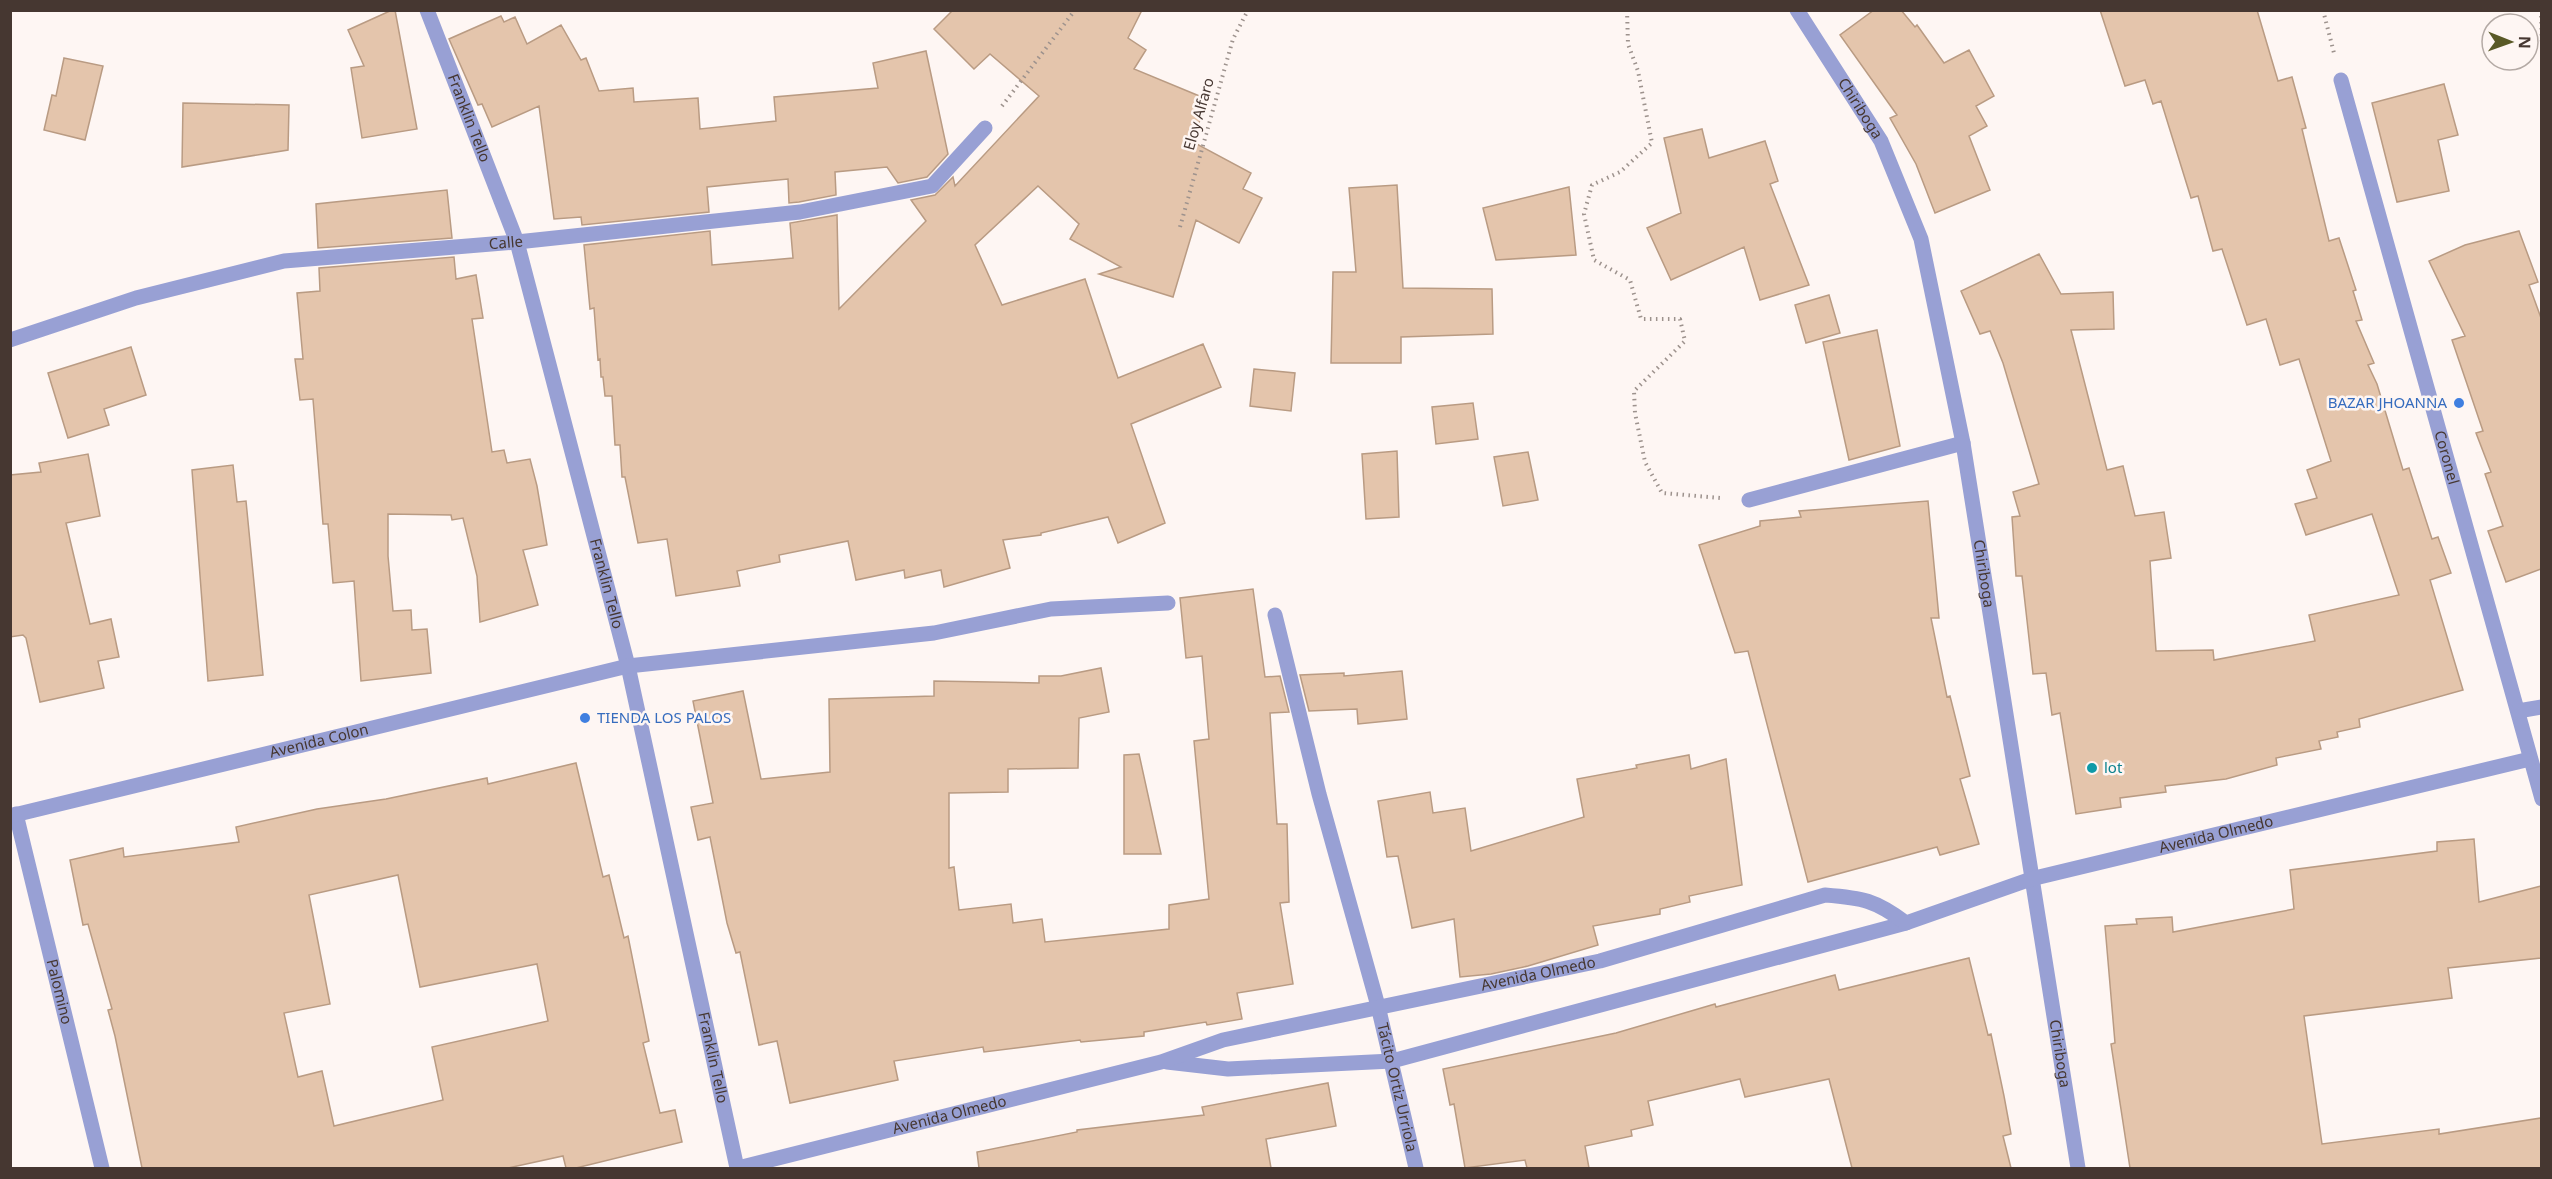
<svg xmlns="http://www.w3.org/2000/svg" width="2552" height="1179" viewBox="0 0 2552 1179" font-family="'Noto Sans',sans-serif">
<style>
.building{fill:#e4c5ac;stroke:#b99b83;stroke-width:1.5;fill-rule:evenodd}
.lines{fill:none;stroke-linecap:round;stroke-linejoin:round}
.path{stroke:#9d928d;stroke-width:4;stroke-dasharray:1.5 4.5;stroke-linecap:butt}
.minor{stroke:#98a0d4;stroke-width:15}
.shop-dot{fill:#3f7fe0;stroke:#fef6f3;stroke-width:2}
.culture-dot{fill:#0f9aa8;stroke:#fef6f3;stroke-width:2}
.labels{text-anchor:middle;stroke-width:5;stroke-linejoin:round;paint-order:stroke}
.street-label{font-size:15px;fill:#463731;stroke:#fef6f3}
.shop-label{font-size:15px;fill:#366cbe;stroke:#fef6f3;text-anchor:end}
.culture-label{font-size:15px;fill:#0d838f;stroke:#fef6f3;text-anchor:start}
</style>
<rect width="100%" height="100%" fill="#fef6f3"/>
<!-- building -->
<path class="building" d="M 392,10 L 395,10 L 417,129 L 362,138 L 351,68 L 364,66 L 348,30 Z
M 953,10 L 1142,10 L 1128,38 L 1146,50 L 1134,69 L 1209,100 L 1191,141 L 1251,173 L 1243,189 L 1262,198 L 1239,243 L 1196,220 L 1173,297 L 1099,274 L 1121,267 L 1070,239 L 1079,224 L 1038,186 L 975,245 L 1002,305 L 1085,279 L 1118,378 L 1203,344 L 1221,387 L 1131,424 L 1165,523 L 1118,543 L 1108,517 L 1041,533 L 1041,535 L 1003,540 L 1010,568 L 944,587 L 941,570 L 905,578 L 904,570 L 856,580 L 848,541 L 779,555 L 780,562 L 737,571 L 740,586 L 676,596 L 667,539 L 638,543 L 625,477 L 622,477 L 620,445 L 615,445 L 612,396 L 605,396 L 603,377 L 601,377 L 600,359 L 598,360 L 594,308 L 590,309 L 584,245 L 710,231 L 712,265 L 793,258 L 790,223 L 837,215 L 839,309 L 926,221 L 911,200 L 935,195 L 953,177 L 955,186 L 1039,96 L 990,54 L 974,69 L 934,29 Z
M 1874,10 L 1901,10 L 1915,27 L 1917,25 L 1944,63 L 1969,50 L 1994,96 L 1976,106 L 1987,126 L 1969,136 L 1990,190 L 1935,213 L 1916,164 L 1890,118 L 1897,115 L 1840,35 Z
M 2100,10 L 2257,10 L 2278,81 L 2292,77 L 2306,128 L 2302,129 L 2329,241 L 2339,238 L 2356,290 L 2353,291 L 2362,320 L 2356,321 L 2374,363 L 2368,365 L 2377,384 L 2403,470 L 2409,468 L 2432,539 L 2438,537 L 2451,573 L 2430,580 L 2463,690 L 2359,719 L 2360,727 L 2337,732 L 2338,737 L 2319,741 L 2321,749 L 2276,758 L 2277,765 L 2226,779 L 2165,786 L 2166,792 L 2120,798 L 2121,807 L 2076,814 L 2060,713 L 2052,715 L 2046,673 L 2033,674 L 2022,576 L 2016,576 L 2012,517 L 2020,516 L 2013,492 L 2039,484 L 2003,363 L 1990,331 L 1980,334 L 1961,291 L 2039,254 L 2061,294 L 2113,292 L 2114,329 L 2071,330 L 2107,470 L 2123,466 L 2135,516 L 2164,512 L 2171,558 L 2150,561 L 2156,651 L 2213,650 L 2214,660 L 2315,641 L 2309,615 L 2399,595 L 2372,514 L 2306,535 L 2295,504 L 2317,498 L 2307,470 L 2331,461 L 2299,359 L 2280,365 L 2266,319 L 2247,325 L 2222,249 L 2213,251 L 2198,196 L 2191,198 L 2161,101 L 2153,104 L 2145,80 L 2125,86 Z
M 501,16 L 504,22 L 515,17 L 527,44 L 561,25 L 581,60 L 586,58 L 599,91 L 633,88 L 634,102 L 698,98 L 700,129 L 776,121 L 774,97 L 878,88 L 873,63 L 926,51 L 948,154 L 927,177 L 898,183 L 887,167 L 835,172 L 836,195 L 799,202 L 789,203 L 788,179 L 707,187 L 709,212 L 582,225 L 581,217 L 554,219 L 539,106 L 492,127 L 482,104 L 478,105 L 449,39 Z
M 64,58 L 103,66 L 85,140 L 44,130 L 52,95 L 56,96 Z
M 2444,84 L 2458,135 L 2438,140 L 2449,191 L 2397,202 L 2372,103 Z
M 183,103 L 289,105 L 288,150 L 182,167 Z
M 1702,129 L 1709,158 L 1765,141 L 1778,181 L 1770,184 L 1809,285 L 1760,300 L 1744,247 L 1671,280 L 1647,228 L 1681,213 L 1664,138 Z
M 1397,185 L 1403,288 L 1492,289 L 1493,334 L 1401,337 L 1401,363 L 1331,363 L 1333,272 L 1356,272 L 1349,188 Z
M 1569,187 L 1576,255 L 1496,260 L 1483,208 Z
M 447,190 L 452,238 L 318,248 L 316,204 Z
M 2519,231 L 2538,282 L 2529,285 L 2541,318 L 2541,569 L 2506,582 L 2488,531 L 2503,526 L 2485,474 L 2491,472 L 2476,433 L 2483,431 L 2452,340 L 2465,336 L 2429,261 L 2465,245 Z
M 454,257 L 456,279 L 476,275 L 483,318 L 472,319 L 492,452 L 504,450 L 507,463 L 530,459 L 537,486 L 547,545 L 523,550 L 538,605 L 480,622 L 477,576 L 463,518 L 452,520 L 451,515 L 388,514 L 388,556 L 393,611 L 411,610 L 412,630 L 427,629 L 431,673 L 361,681 L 354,581 L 333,583 L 328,524 L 323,524 L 313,399 L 300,400 L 295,359 L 303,359 L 297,293 L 320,291 L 319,268 Z
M 1829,295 L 1840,333 L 1806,343 L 1795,305 Z
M 1877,330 L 1900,446 L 1849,460 L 1823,342 Z
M 131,347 L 146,395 L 104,409 L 109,425 L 68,438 L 48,373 Z
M 1254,369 L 1295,373 L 1291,411 L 1250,406 Z
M 1473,403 L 1478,439 L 1436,444 L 1432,407 Z
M 1397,451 L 1399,517 L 1366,519 L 1362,454 Z
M 1528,452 L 1538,500 L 1503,506 L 1494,457 Z
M 88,454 L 100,516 L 66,523 L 90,624 L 111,619 L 119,657 L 98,661 L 104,688 L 40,702 L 26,638 L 23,635 L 10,637 L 10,475 L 41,472 L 39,463 Z
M 233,465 L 237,502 L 246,501 L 263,675 L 208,681 L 192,470 Z
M 1928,501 L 1939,618 L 1931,618 L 1947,697 L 1950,696 L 1970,776 L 1960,779 L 1979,844 L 1940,855 L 1937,847 L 1808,882 L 1748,651 L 1735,653 L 1699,545 L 1760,526 L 1760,521 L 1801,517 L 1799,511 Z
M 1253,589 L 1265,677 L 1280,676 L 1289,712 L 1270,713 L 1277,824 L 1287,824 L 1289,902 L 1280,903 L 1293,984 L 1237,993 L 1242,1019 L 1207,1025 L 1206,1022 L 1144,1032 L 1144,1036 L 1081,1042 L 1080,1040 L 984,1052 L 983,1047 L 894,1061 L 898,1080 L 790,1103 L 777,1041 L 759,1045 L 740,952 L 736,953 L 727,923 L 710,837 L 698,840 L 691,807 L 713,803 L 693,701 L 743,691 L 761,779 L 830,772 L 829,699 L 934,696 L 934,681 L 1039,683 L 1039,676 L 1061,676 L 1101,668 L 1109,712 L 1079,718 L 1078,768 L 1008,769 L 1008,792 L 949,793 L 949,868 L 954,867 L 959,910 L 1011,904 L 1013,923 L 1042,919 L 1045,942 L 1169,929 L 1169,905 L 1209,899 L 1194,741 L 1209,739 L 1202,656 L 1186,658 L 1180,598 Z
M 1402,671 L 1407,719 L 1358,724 L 1357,709 L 1309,711 L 1300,675 L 1344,673 L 1344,676 Z
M 1139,754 L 1161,854 L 1124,854 L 1124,755 Z
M 1689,755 L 1691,769 L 1726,759 L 1742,885 L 1689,896 L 1690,902 L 1660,909 L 1660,914 L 1593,926 L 1598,945 L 1528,966 L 1491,974 L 1460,977 L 1454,919 L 1412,928 L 1398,856 L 1387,857 L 1378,801 L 1430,792 L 1433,813 L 1465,808 L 1471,851 L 1584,817 L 1577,779 L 1637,768 L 1636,765 Z
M 576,763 L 603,877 L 609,875 L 624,938 L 628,936 L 649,1041 L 643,1043 L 660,1113 L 675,1110 L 682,1142 L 576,1168 L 566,1168 L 563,1156 L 508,1168 L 142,1168 L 115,1036 L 108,1010 L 112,1009 L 88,924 L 83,925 L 70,860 L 123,848 L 124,857 L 239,842 L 236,827 L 317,809 L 386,799 L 487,778 L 488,784 ZM 398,875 L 420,987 L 537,964 L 548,1021 L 432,1047 L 443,1100 L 334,1126 L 322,1071 L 298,1077 L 284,1013 L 330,1004 L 309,895 Z
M 2474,839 L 2479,902 L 2541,886 L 2541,958 L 2448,968 L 2452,998 L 2304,1016 L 2322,1144 L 2439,1129 L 2439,1134 L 2541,1118 L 2541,1168 L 2130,1168 L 2111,1044 L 2115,1043 L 2105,926 L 2137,924 L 2136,919 L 2172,917 L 2173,932 L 2294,909 L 2290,870 L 2437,851 L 2437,842 Z
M 1969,958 L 1988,1035 L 1991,1034 L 2004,1096 L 2011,1134 L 2003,1136 L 2011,1168 L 1852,1168 L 1829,1079 L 1745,1097 L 1740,1079 L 1648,1101 L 1653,1125 L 1631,1130 L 1632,1136 L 1585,1146 L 1589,1168 L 1527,1168 L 1525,1160 L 1465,1168 L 1454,1104 L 1450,1105 L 1443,1069 L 1616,1033 L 1715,1004 L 1716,1007 L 1835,975 L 1839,990 Z
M 1328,1083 L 1336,1126 L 1266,1139 L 1271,1168 L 979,1168 L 977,1152 L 1077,1132 L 1077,1130 L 1204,1115 L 1202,1107 Z"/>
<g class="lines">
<!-- path -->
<path class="path" d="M 1627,10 L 1628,44 L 1638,71 L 1652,143 L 1620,172 L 1592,185 L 1584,214 L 1594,260 L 1630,280 L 1641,319 L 1680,319 L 1685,341 L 1634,391 L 1635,413 L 1645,462 L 1662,493 L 1721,498
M 2323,10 L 2334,53
M 2541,10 L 2542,47
M 1002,106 L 1075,10
M 1180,227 L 1233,39 L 1248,10"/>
<!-- minor -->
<g class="minor">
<path id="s1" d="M 427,10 L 517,242 L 628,666 L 737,1168"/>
<path id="s2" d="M 1797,10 L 1881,141 L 1921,239 L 1963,443 L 2078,1168"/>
<path id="s3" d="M 2341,80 L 2542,799"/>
<path id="s4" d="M 10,340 L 136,298 L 284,261 L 517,242 L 800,212 L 932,186 L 985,128"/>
<path d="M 1749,500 L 1963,443"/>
<path id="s5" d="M 1275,615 L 1319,794 L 1378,1006 L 1416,1168"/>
<path d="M 2518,711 L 2542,707"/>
<path id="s6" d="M 16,814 L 102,1168"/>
<path id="s7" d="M 10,816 L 628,666 L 934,633 L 1051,609 L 1168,603"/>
<path d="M 1167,1062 L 1228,1069 L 1392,1061 L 1906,923"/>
<path id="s8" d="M 738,1168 L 1161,1062 L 1223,1040 L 1600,961 L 1825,895 C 1863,898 1875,900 1906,923 L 2031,879 L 2530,759"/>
</g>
</g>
<!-- markers -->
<g class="shop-dot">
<circle cx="2459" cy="403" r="6"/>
<circle cx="585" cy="718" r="6"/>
</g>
<circle class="culture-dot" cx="2092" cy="768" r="6"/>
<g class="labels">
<!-- street labels -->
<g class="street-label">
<text dy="5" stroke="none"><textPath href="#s2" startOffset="117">Chiriboga</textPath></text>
<text transform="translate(1199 114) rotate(-74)" y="5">Eloy Alfaro</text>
<text dy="5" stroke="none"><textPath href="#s1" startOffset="116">Franklin Tello</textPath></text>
<text dy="5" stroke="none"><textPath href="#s4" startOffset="508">Calle</textPath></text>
<text dy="5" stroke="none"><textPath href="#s3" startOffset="392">Coronel</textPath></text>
<text dy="5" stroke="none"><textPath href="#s2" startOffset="602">Chiriboga</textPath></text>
<text dy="5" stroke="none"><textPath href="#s1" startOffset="602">Franklin Tello</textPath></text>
<text dy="5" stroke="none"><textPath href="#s7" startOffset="318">Avenida Colon</textPath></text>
<text dy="5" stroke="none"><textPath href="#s8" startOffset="1532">Avenida Olmedo</textPath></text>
<text dy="5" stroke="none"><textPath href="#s8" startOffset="824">Avenida Olmedo</textPath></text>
<text dy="5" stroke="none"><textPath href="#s6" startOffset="183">Palomino</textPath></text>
<text dy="5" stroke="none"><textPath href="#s2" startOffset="1088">Chiriboga</textPath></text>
<text dy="5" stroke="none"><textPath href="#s1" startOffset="1088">Franklin Tello</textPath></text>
<text dy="5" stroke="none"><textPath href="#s5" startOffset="488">Tácito Ortiz Urriola</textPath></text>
<text dy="5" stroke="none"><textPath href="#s8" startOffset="218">Avenida Olmedo</textPath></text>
</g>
<!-- shop labels -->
<g class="shop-label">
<text x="2447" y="408">BAZAR JHOANNA</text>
<text x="597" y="723" text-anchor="start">TIENDA LOS PALOS</text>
</g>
<!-- culture labels -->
<g class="culture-label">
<text x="2104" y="773">lot</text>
</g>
</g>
<!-- border -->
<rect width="2552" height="1179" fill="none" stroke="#463731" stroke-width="24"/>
<!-- north arrow -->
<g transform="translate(2510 42) rotate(91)"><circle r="28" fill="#fef6f3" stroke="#b4aaa5" stroke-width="1.5"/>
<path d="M0-4.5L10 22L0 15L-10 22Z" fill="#595926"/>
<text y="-9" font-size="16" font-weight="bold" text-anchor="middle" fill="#463731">N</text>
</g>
</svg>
